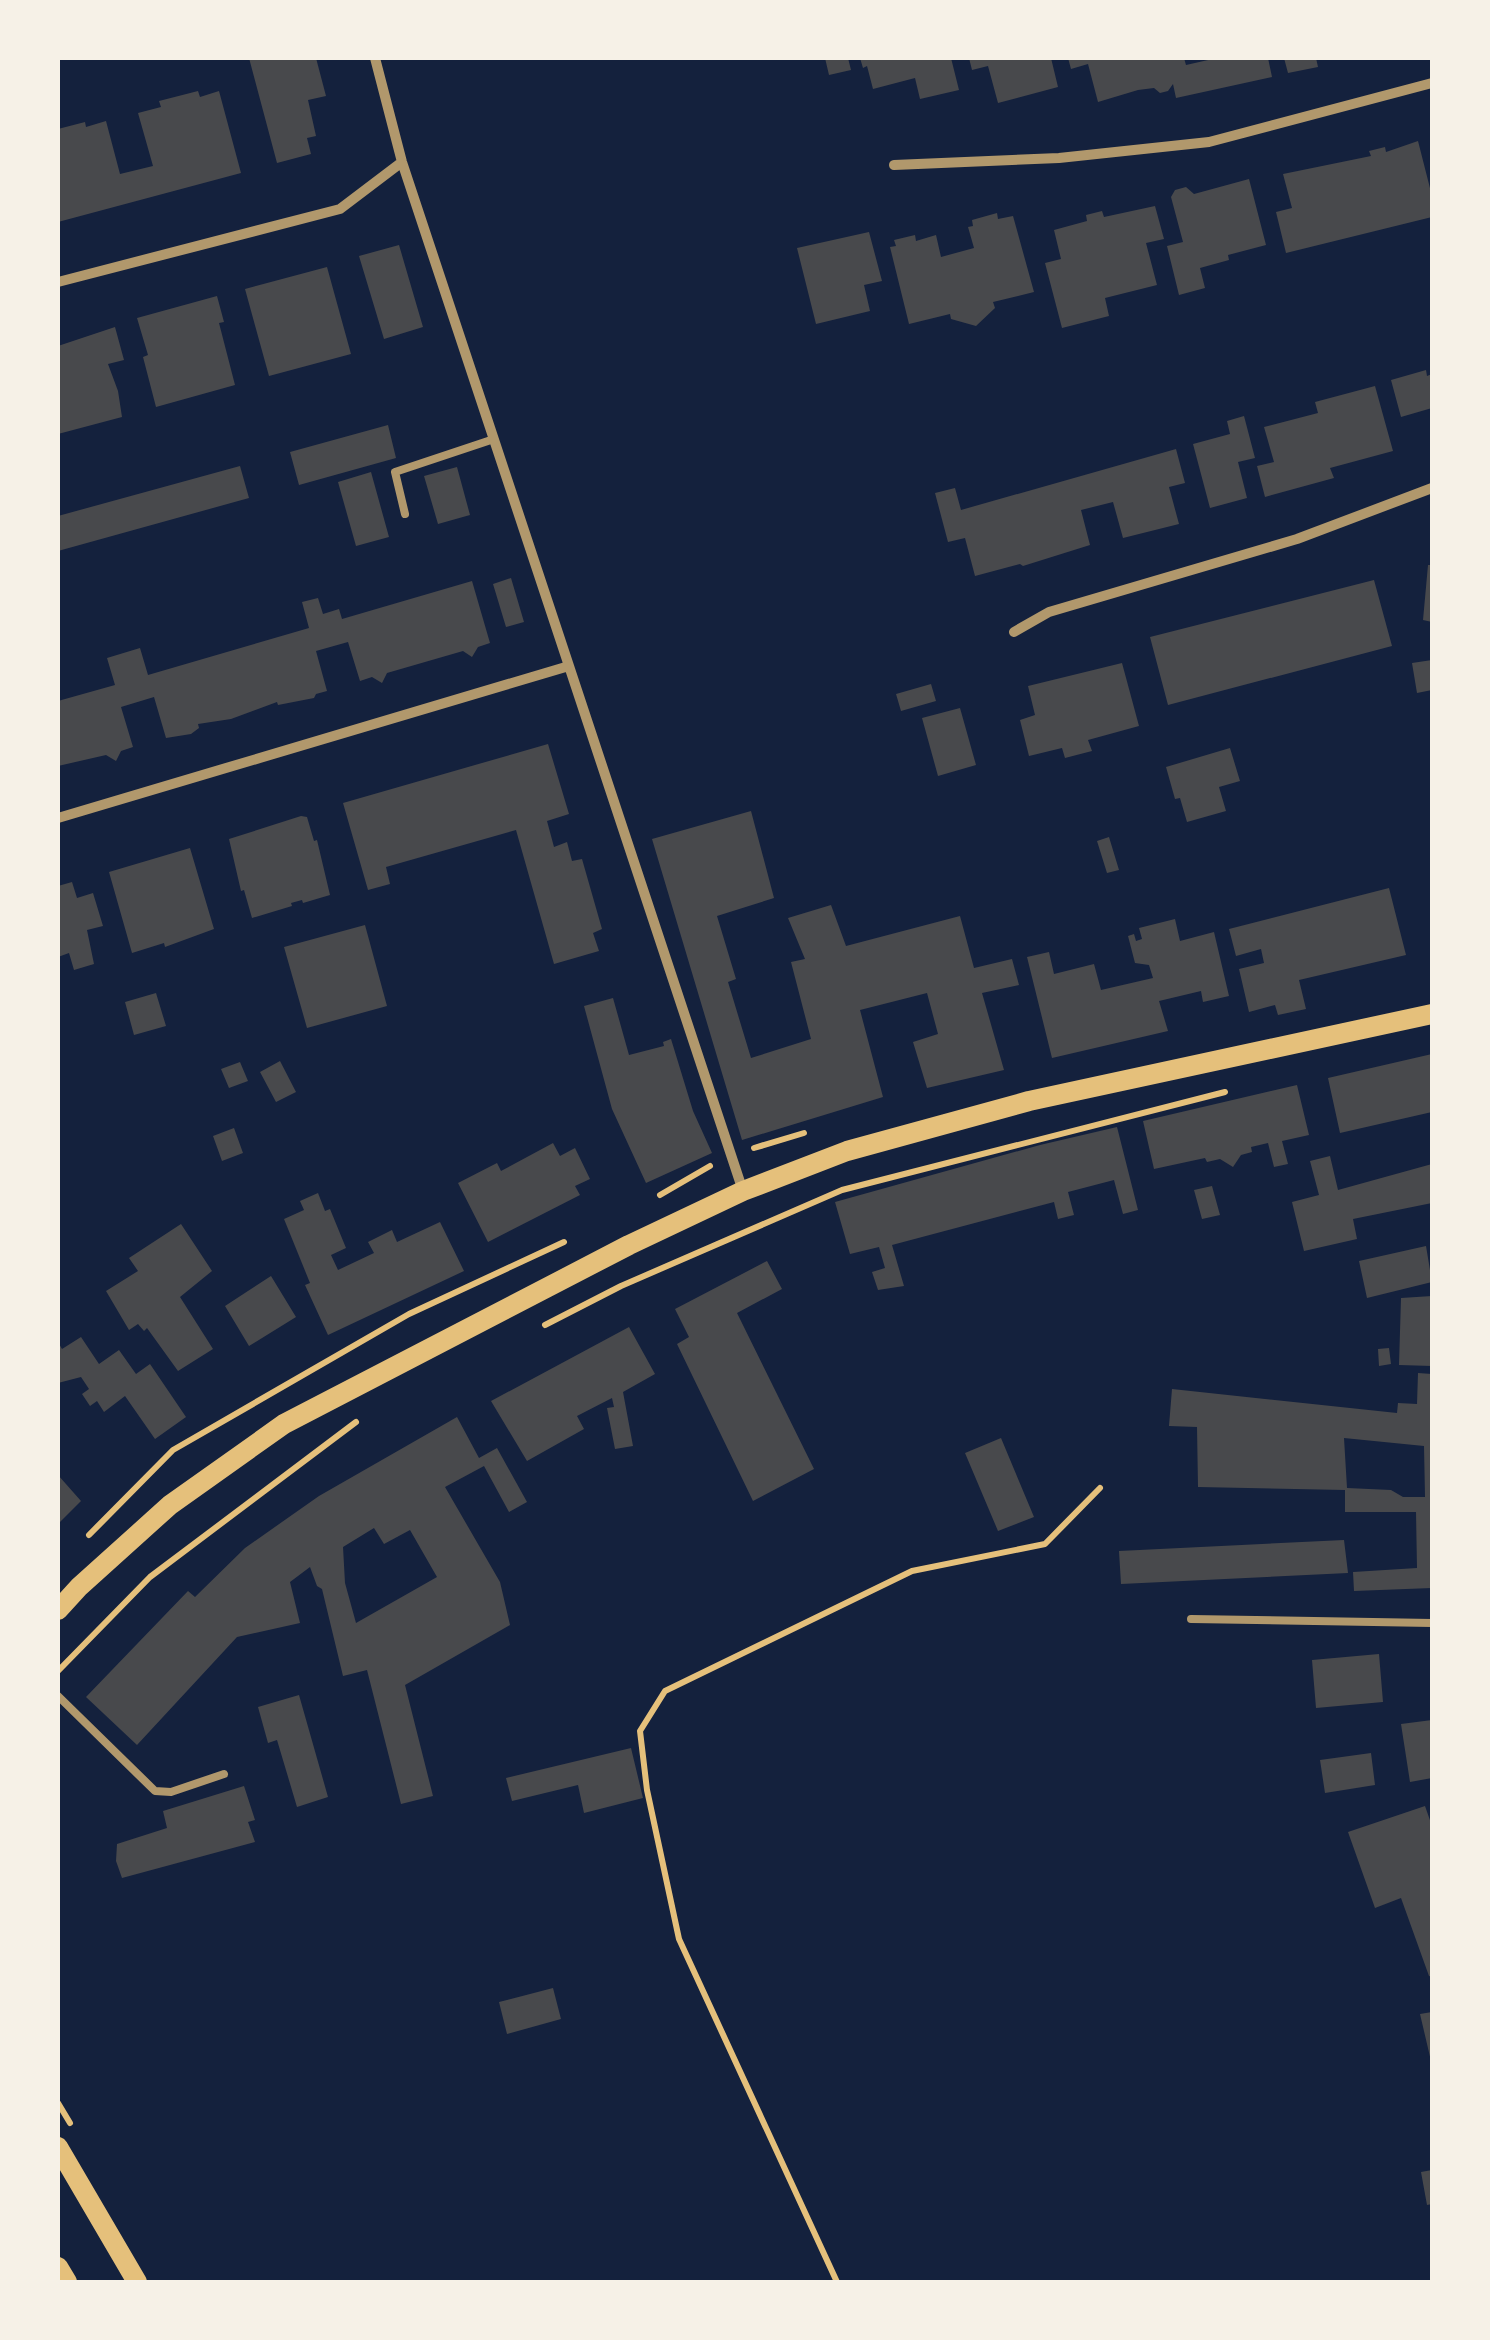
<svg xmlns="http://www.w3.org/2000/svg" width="1490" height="2340" viewBox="0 0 1490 2340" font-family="Manrope,sans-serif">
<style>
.building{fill:#48494c;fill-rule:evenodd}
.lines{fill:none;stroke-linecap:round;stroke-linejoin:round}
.path{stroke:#e5c07b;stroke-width:6}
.service{stroke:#b1986c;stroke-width:8}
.minor{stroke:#b1986c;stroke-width:10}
.secondary{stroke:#e5c07b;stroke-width:20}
</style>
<rect width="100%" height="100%" fill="#14213d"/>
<!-- building -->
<path class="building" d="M 249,58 L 316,58 L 326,96 L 308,100 L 316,136 L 307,138 L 311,154 L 277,163 Z
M 825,58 L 848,58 L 851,70 L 829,75 Z
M 860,58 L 951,58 L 959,90 L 920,99 L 915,78 L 873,89 L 867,66 L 863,68 Z
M 969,58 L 1051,58 L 1058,87 L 998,103 L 988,66 L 972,70 Z
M 1068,58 L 1184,58 L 1186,65 L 1217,58 L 1268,58 L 1272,77 L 1176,98 L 1173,84 L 1168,91 L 1160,93 L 1154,88 L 1138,90 L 1098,102 L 1088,64 L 1071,69 Z
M 1284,58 L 1316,58 L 1318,67 L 1288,73 Z
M 198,91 L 200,97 L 219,91 L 241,173 L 58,222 L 58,129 L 85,122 L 86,127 L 106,121 L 120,174 L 153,166 L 138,113 L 161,107 L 159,101 Z
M 1418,141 L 1432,196 L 1432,217 L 1286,253 L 1276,212 L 1292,208 L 1283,174 L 1371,156 L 1369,151 L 1385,147 L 1386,152 Z
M 1249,179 L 1266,245 L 1228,255 L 1229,260 L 1200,268 L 1205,288 L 1179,295 L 1167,246 L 1183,242 L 1171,197 L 1175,190 L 1186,187 L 1194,194 Z
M 1155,206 L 1164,239 L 1146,243 L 1157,285 L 1105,298 L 1109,316 L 1062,328 L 1045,263 L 1061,259 L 1054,230 L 1087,221 L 1086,215 L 1102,211 L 1104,217 Z
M 997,213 L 998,219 L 1013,216 L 1034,292 L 993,302 L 995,308 L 976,326 L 951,319 L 950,314 L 909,324 L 890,247 L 896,246 L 894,240 L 915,235 L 916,241 L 936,235 L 941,257 L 974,248 L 968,227 L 973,226 L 972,220 Z
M 869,232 L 882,281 L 864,285 L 870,311 L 816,324 L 797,248 Z
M 399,245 L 423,327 L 384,339 L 359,256 Z
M 327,267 L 351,354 L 269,376 L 245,289 Z
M 217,296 L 224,322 L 219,323 L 235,385 L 156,407 L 143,357 L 148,355 L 137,318 Z
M 115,327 L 124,360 L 108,364 L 118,391 L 122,417 L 58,434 L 58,346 Z
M 1426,370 L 1427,376 L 1432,374 L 1432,408 L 1401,417 L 1391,380 Z
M 1375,386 L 1393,451 L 1330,468 L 1334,478 L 1265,497 L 1257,466 L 1274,462 L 1264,427 L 1318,413 L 1315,402 Z
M 1244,416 L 1255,458 L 1238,462 L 1247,498 L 1210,508 L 1193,444 L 1230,434 L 1227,421 Z
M 388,425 L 396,458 L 299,485 L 290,452 Z
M 1176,449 L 1185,483 L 1169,487 L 1179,524 L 1123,538 L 1113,502 L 1081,510 L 1090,545 L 1023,566 L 1020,564 L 975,576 L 965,538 L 948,542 L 935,493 L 955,488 L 961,510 Z
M 240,466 L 249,498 L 58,551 L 58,516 Z
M 457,467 L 470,515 L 438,524 L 424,476 Z
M 371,472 L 389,537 L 356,546 L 338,482 Z
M 1428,565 L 1432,565 L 1432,622 L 1423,620 Z
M 511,578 L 524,622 L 506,627 L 493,584 Z
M 1374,580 L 1392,646 L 1168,705 L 1150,637 Z
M 472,581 L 490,643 L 478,647 L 472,657 L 463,651 L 387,673 L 382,683 L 372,677 L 360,681 L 348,642 L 316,651 L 327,691 L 316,694 L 314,698 L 278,705 L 277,702 L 231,719 L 198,724 L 199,728 L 191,734 L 166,738 L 154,697 L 121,707 L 133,747 L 121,751 L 116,761 L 106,755 L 58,766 L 58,701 L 115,685 L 107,658 L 140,648 L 148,675 L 309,628 L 302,602 L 318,598 L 323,614 L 339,609 L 342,619 Z
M 1432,660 L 1432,690 L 1417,693 L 1412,663 Z
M 1122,663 L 1139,726 L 1088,740 L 1092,751 L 1065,758 L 1062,748 L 1029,756 L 1020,720 L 1035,715 L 1028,686 Z
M 931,684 L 936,701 L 901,711 L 896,694 Z
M 960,708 L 976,765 L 938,776 L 922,718 Z
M 548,744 L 569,814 L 547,821 L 554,847 L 567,842 L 572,861 L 582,859 L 602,929 L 593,933 L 599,951 L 554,964 L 516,830 L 386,867 L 390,884 L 368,890 L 343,803 Z
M 1230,748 L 1240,781 L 1219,787 L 1226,811 L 1187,822 L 1180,798 L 1175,799 L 1166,767 Z
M 751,811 L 774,898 L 717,916 L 736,979 L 728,982 L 751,1058 L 811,1039 L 791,962 L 805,959 L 788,918 L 831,905 L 846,946 L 960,916 L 974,968 L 1012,959 L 1019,985 L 982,993 L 1004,1070 L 927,1088 L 913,1042 L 938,1034 L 927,993 L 860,1010 L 883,1097 L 742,1140 L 652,839 Z
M 301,816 L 307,817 L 314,841 L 317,840 L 330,895 L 303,903 L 302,900 L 291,903 L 292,906 L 252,918 L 244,890 L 241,891 L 229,839 Z
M 1109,837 L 1119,870 L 1107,873 L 1097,841 Z
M 190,848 L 214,929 L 165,947 L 164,943 L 132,953 L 109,872 Z
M 72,882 L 77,898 L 93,893 L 103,926 L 87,930 L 94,964 L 74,970 L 69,953 L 58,957 L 58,886 Z
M 1389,888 L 1406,955 L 1299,980 L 1306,1009 L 1278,1015 L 1275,1005 L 1249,1012 L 1239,969 L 1264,963 L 1261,949 L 1236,956 L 1229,929 Z
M 1175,919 L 1180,941 L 1214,932 L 1229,996 L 1203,1002 L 1201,991 L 1159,1001 L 1168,1031 L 1052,1058 L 1027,957 L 1049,952 L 1054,974 L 1094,964 L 1101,990 L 1153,978 L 1149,965 L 1135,963 L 1128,936 L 1134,934 L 1136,941 L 1142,939 L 1139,928 Z
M 365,925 L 387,1006 L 307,1028 L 284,947 Z
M 156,993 L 166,1026 L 134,1035 L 125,1002 Z
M 613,998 L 629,1055 L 664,1046 L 663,1042 L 671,1039 L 693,1111 L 712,1153 L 646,1183 L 612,1109 L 584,1006 Z
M 1432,1054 L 1432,1112 L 1340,1133 L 1328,1078 Z
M 280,1061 L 296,1092 L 276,1102 L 260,1072 Z
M 240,1062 L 248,1081 L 229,1088 L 221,1069 Z
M 1297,1085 L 1309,1135 L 1282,1141 L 1288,1164 L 1274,1167 L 1268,1143 L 1251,1147 L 1252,1152 L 1241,1155 L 1233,1167 L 1220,1159 L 1207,1162 L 1205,1158 L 1154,1169 L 1143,1121 Z
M 1117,1127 L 1138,1210 L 1123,1214 L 1114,1180 L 1068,1192 L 1074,1215 L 1058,1219 L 1054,1202 L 892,1245 L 904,1286 L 878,1290 L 872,1272 L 885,1268 L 879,1247 L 850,1254 L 835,1202 L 1040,1145 Z
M 234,1128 L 243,1153 L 222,1161 L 213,1136 Z
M 553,1143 L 560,1156 L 575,1148 L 590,1179 L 575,1186 L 580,1195 L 488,1242 L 458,1183 L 497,1163 L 501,1171 Z
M 1330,1156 L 1338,1190 L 1432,1164 L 1432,1203 L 1353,1219 L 1357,1239 L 1304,1251 L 1292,1202 L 1319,1195 L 1310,1161 Z
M 1212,1186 L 1220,1215 L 1202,1219 L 1194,1190 Z
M 318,1193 L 325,1211 L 330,1209 L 346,1248 L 331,1255 L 338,1270 L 374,1253 L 368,1242 L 392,1230 L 397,1242 L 440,1222 L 464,1271 L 328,1335 L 305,1285 L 310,1283 L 284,1219 L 304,1210 L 300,1201 Z
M 181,1224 L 212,1271 L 180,1297 L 213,1349 L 178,1371 L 147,1328 L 144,1331 L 138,1324 L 129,1330 L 106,1291 L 138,1271 L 129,1258 Z
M 1426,1246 L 1432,1282 L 1367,1298 L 1359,1261 Z
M 767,1261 L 782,1289 L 737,1313 L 814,1469 L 753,1501 L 677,1344 L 689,1337 L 675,1309 Z
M 271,1276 L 296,1317 L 249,1346 L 225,1306 Z
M 1432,1296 L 1432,1366 L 1399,1365 L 1401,1298 Z
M 629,1327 L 655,1374 L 623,1392 L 633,1446 L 615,1449 L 607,1408 L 614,1407 L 612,1398 L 577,1416 L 584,1429 L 527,1461 L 491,1401 Z
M 81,1337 L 99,1364 L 119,1350 L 136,1374 L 150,1364 L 186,1417 L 155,1439 L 125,1396 L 104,1412 L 97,1401 L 90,1406 L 82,1394 L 89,1389 L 81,1377 L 58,1383 L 58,1342 L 62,1349 Z
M 1389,1348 L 1391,1364 L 1379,1366 L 1378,1349 Z
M 1418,1373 L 1432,1374 L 1432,1588 L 1354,1591 L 1353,1572 L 1417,1568 L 1416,1512 L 1345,1512 L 1345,1490 L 1198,1487 L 1197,1427 L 1169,1426 L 1172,1389 L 1397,1413 L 1398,1403 L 1417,1404 ZM 1344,1438 L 1424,1446 L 1425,1497 L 1403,1497 L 1391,1490 L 1347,1488 Z
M 457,1417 L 479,1458 L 497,1448 L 527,1502 L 509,1512 L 484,1466 L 445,1487 L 500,1582 L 510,1625 L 405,1685 L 433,1796 L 401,1804 L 367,1670 L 343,1676 L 322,1589 L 317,1586 L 310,1567 L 290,1582 L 300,1623 L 237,1637 L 137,1745 L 86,1697 L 188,1591 L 195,1597 L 245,1548 L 319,1496 ZM 374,1528 L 384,1544 L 410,1530 L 437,1577 L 356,1623 L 345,1583 L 343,1547 Z
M 1001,1438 L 1034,1517 L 998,1531 L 965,1453 Z
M 58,1475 L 81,1501 L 58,1524 Z
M 1344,1540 L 1348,1573 L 1121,1584 L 1119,1551 Z
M 1379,1654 L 1383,1702 L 1316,1708 L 1312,1660 Z
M 299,1695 L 328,1797 L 297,1807 L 277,1740 L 268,1743 L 258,1707 Z
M 1432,1720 L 1432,1778 L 1410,1782 L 1401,1724 Z
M 631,1748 L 643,1798 L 584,1813 L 578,1785 L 512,1801 L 506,1778 Z
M 1371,1753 L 1375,1785 L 1325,1793 L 1320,1760 Z
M 244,1786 L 255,1820 L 248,1822 L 255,1842 L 122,1878 L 116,1861 L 117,1844 L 167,1828 L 163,1811 Z
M 1425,1806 L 1432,1826 L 1432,1977 L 1429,1976 L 1401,1898 L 1375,1908 L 1348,1832 Z
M 553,1988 L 561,2019 L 507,2034 L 499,2002 Z
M 1432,2012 L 1432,2060 L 1431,2061 L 1420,2014 Z
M 1432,2170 L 1432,2204 L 1427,2205 L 1421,2172 Z"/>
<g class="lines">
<!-- path -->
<path class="path" d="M 754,1148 L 804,1133
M 660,1195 L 710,1166
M 545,1325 L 621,1286 L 842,1190 L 1225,1092
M 89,1535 L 173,1450 L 409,1314 L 564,1242
M 58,1671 L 150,1577 L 356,1422
M 58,2103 L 70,2123
M 837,2282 L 679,1939 L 647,1790 L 640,1731 L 665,1691 L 912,1571 L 1045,1544 L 1100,1488"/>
<!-- service -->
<path class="service" d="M 405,514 L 395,472 L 494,439
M 1191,1619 L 1432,1623
M 58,1696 L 155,1791 L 171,1792 L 224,1774"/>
<!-- minor -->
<path class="minor" d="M 375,58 L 402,162 L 743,1191
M 894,165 L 1059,158 L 1209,142 L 1432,83
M 58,282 L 340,209 L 402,162
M 1014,632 L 1049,612 L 1297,539 L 1432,488
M 58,818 L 569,666"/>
<!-- secondary -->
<path class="secondary" d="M 58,1610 L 79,1587 L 170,1505 L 284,1424 L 629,1245 L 743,1191 L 847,1151 L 1029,1101 L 1432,1014
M 58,2147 L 137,2282
M 58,2267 L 67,2282"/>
</g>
<!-- border -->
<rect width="1490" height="2340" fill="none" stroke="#f6f1e7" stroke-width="120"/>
</svg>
